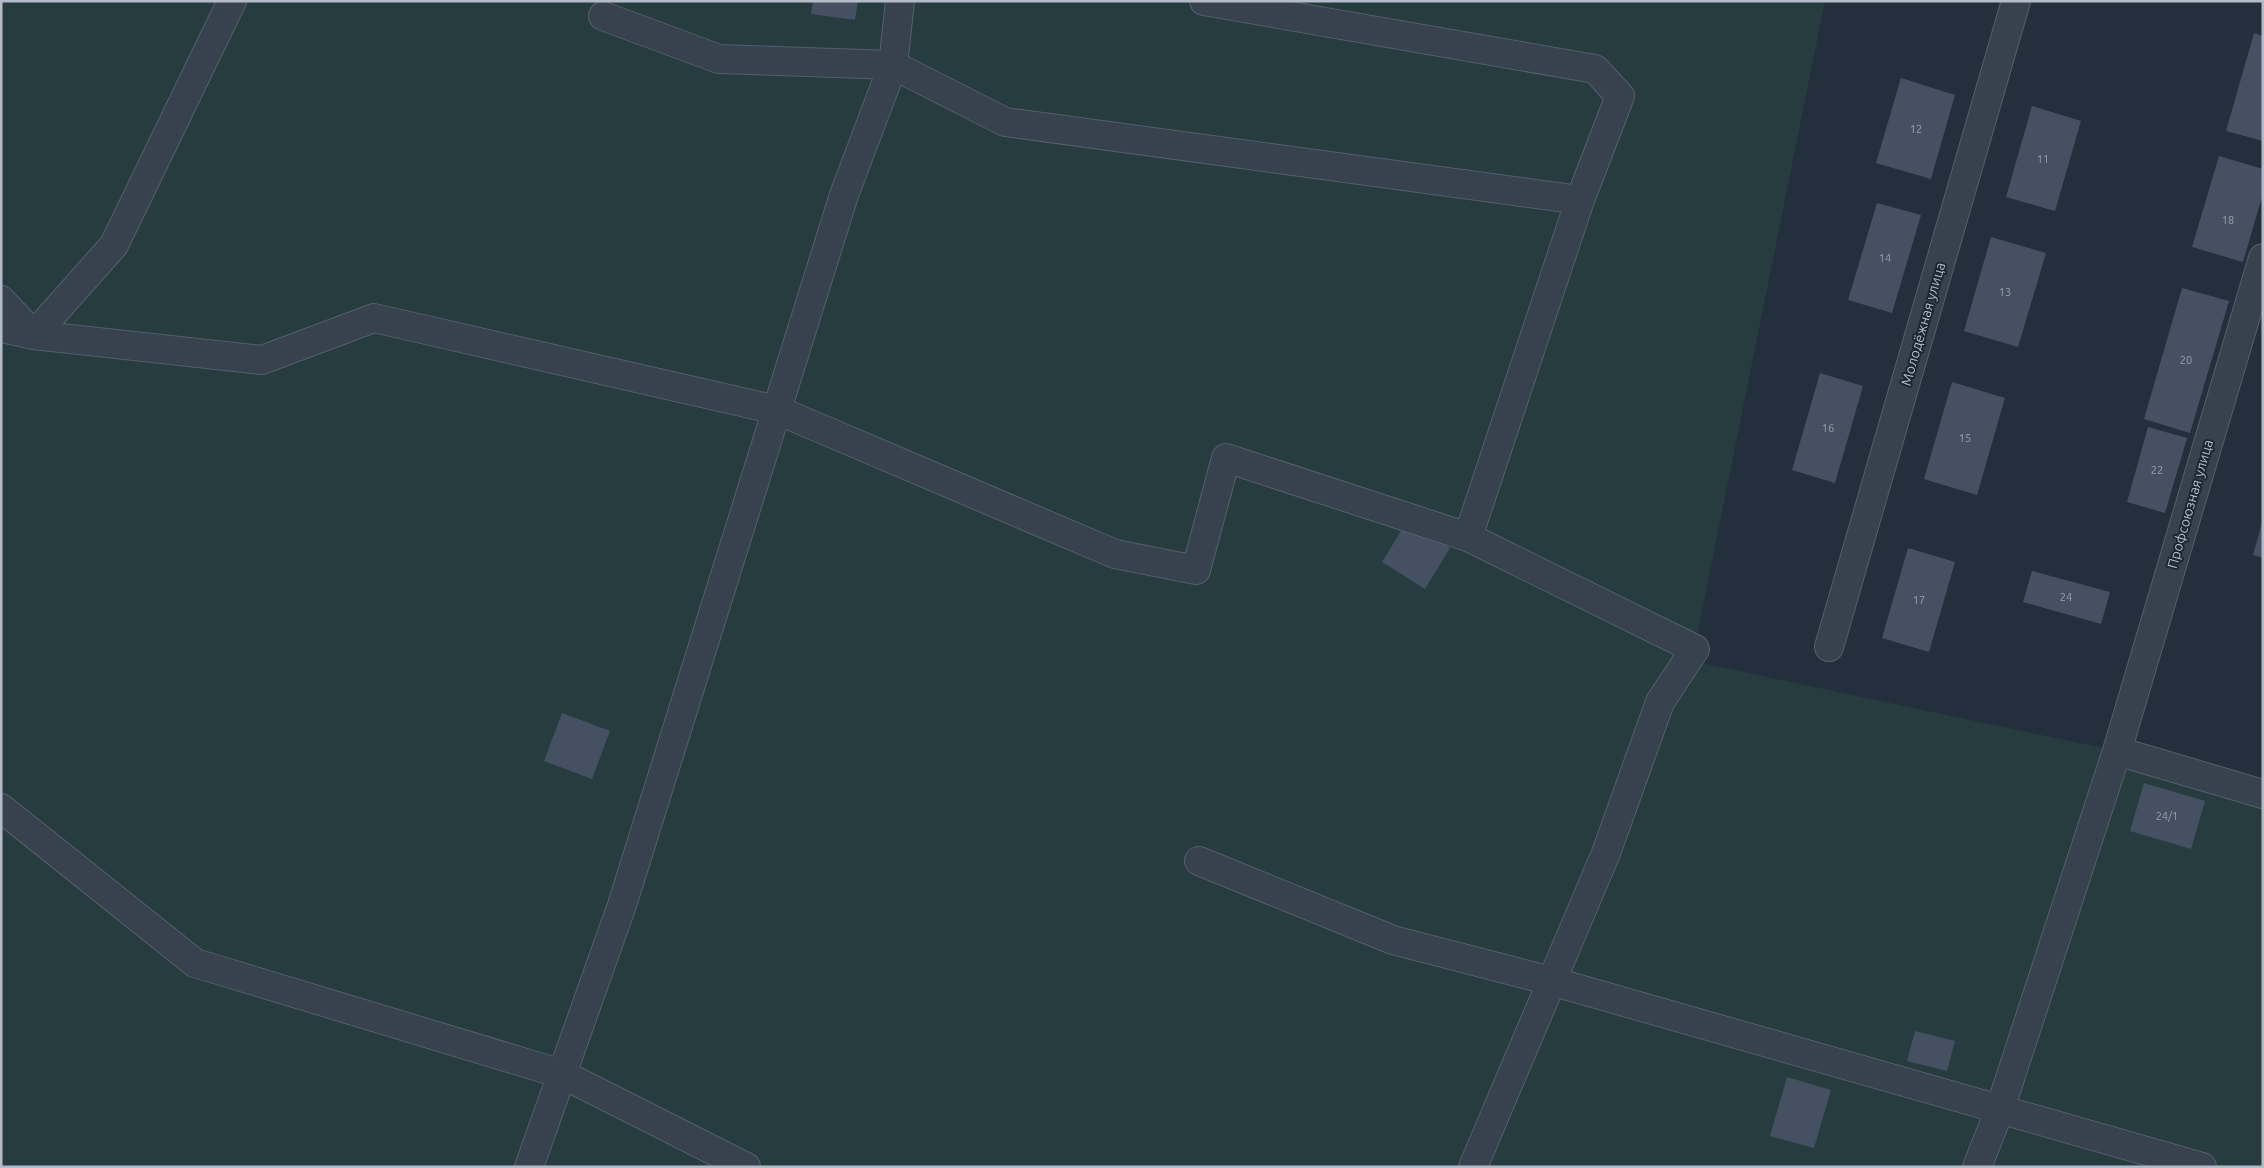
<svg xmlns="http://www.w3.org/2000/svg" width="2264" height="1168" viewBox="0 0 2264 1168" font-family="Ubuntu,sans-serif">
<style>
.green{fill:#263c3f}
.building{fill:#455162}
.lines{fill:none;stroke-linecap:round;stroke-linejoin:round}
.minor-casing{stroke:#565f6c;stroke-width:30}
.minor{stroke:#38414e;stroke-width:28}
.labels{text-anchor:middle;stroke-width:4;stroke-linejoin:round;paint-order:stroke}
.number-label{font-size:11px;fill:#98a1af}
.street-label{font-size:14px;fill:#b4bcc9;stroke:#1d2633}
</style>
<rect width="100%" height="100%" fill="#242f3e"/>
<!-- green -->
<path class="green" d="M 1,1 L 1825,1 L 1692,661 L 2117,751 L 2263,803 L 2263,1167 L 1,1167 Z"/>
<!-- building -->
<path class="building" d="M 813,1 L 858,1 L 855,20 L 811,14 Z
M 2254,33 L 2263,36 L 2263,141 L 2226,131 Z
M 1901,78 L 1955,95 L 1931,179 L 1876,163 Z
M 2032,106 L 2081,121 L 2055,211 L 2006,197 Z
M 2219,156 L 2263,169 L 2263,193 L 2243,262 L 2192,247 Z
M 1877,203 L 1921,215 L 1892,313 L 1848,300 Z
M 1991,237 L 2046,253 L 2018,347 L 1964,331 Z
M 2182,288 L 2229,301 L 2190,433 L 2144,419 Z
M 1820,373 L 1863,386 L 1835,483 L 1792,470 Z
M 1952,382 L 2005,398 L 1977,495 L 1924,479 Z
M 2148,427 L 2187,438 L 2165,513 L 2127,502 Z
M 1407,521 L 1450,548 L 1425,589 L 1382,562 Z
M 2262,523 L 2263,523 L 2263,558 L 2253,555 Z
M 1908,548 L 1955,562 L 1929,652 L 1882,638 Z
M 2032,571 L 2110,592 L 2101,624 L 2023,602 Z
M 562,713 L 610,731 L 592,779 L 544,761 Z
M 2144,783 L 2205,801 L 2191,849 L 2130,831 Z
M 1915,1031 L 1955,1041 L 1947,1071 L 1907,1061 Z
M 1787,1077 L 1831,1090 L 1814,1148 L 1770,1136 Z"/>
<g class="lines">
<!-- minor casing -->
<g class="minor-casing">
<path id="minor" d="M 1204,1 L 1595,69 L 1620,96 L 1580,200 L 1468,537
M 603,16 L 719,59 L 893,65 L 1005,122 L 1580,200
M 1,300 L 34,335 L 114,245 L 232,1
M 1,328 L 34,335 L 262,360 L 374,318 L 777,410 L 1115,554 L 1196,570 L 1226,458 L 1468,537 L 1695,649 L 1660,702 L 1606,853 L 1473,1167
M 1829,647 L 2016,1
M 2117,751 L 2263,794
M 1,808 L 195,963 L 562,1074 L 746,1167
M 1199,861 L 1393,940 L 1551,981 L 2202,1167
M 529,1167 L 622,905 L 844,195 L 893,65 L 900,1
M 1977,1167 L 2000,1109 L 2117,751 L 2263,258"/>
</g>
<!-- minor -->
<use href="#minor" class="minor"/>
</g>
<g class="labels">
<!-- number labels -->
<g class="number-label">
<text x="1916" y="133">12</text>
<text x="2043" y="163">11</text>
<text x="2228" y="224">18</text>
<text x="1885" y="262">14</text>
<text x="2005" y="296">13</text>
<text x="2186" y="364">20</text>
<text x="1828" y="432">16</text>
<text x="1965" y="442">15</text>
<text x="2157" y="474">22</text>
<text x="2066" y="601">24</text>
<text x="1919" y="604">17</text>
<text x="2167" y="820">24/1</text>
</g>
<!-- street labels -->
<g class="street-label">
<text transform="translate(1923 324) rotate(-74)" y="5">Молодёжная улица</text>
<text transform="translate(2190 504) rotate(-74)" y="5">Профсоюзная улица</text>
</g>
</g>
<!-- border -->
<rect width="2264" height="1168" fill="none" stroke="#b4bcc9" stroke-width="5"/>
</svg>
